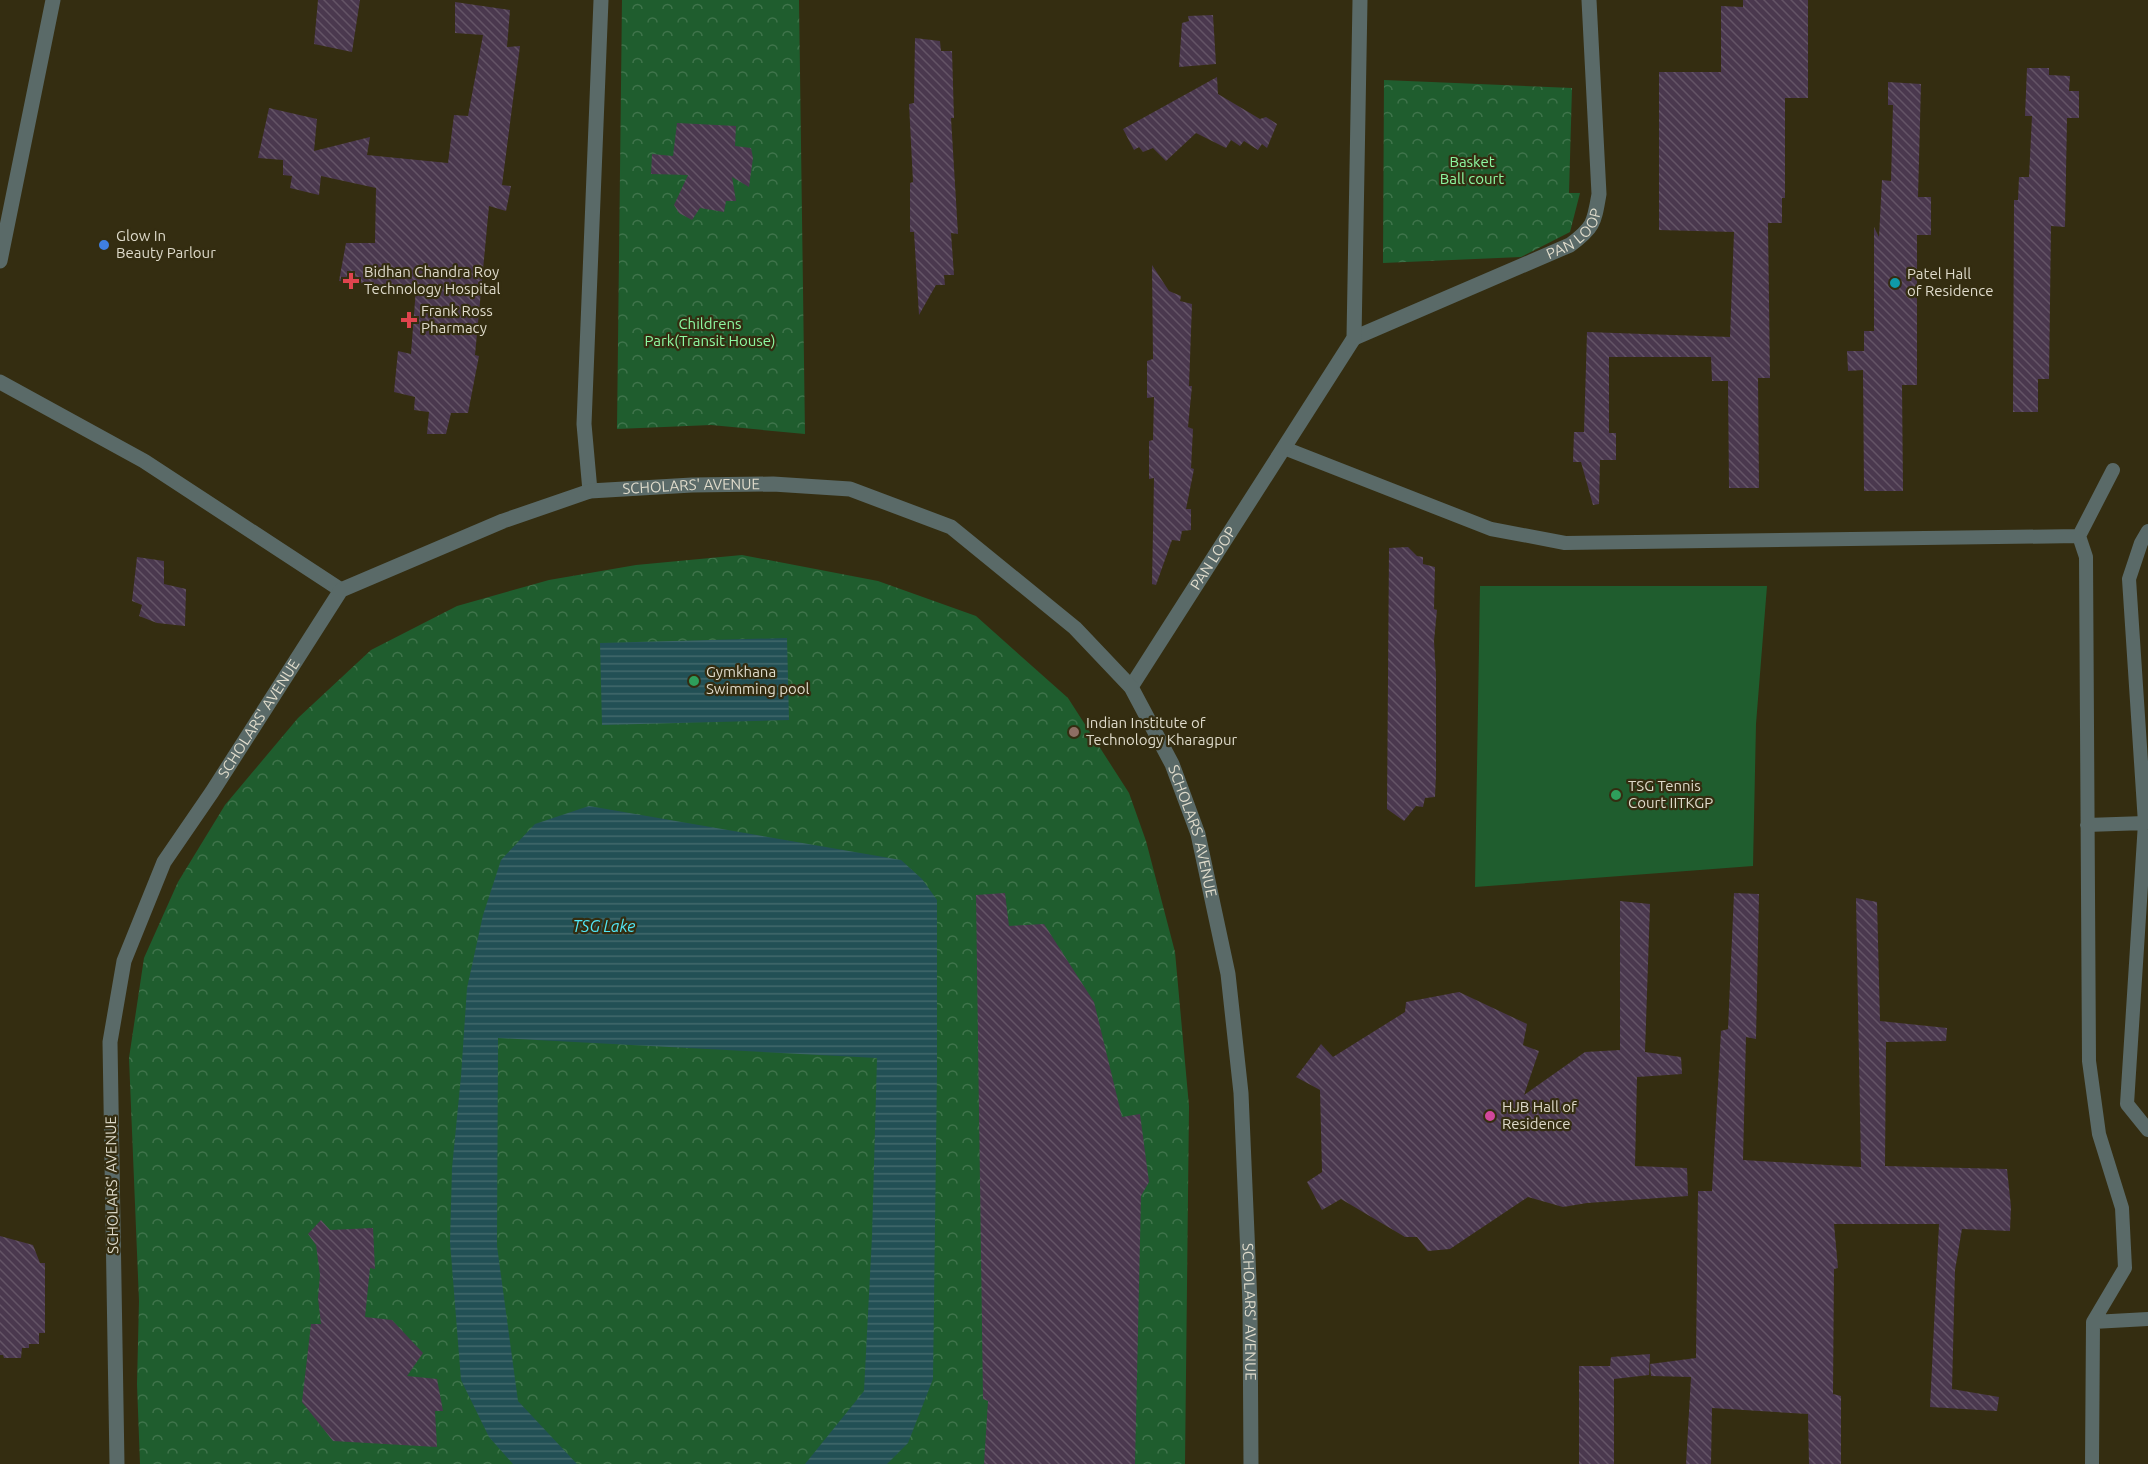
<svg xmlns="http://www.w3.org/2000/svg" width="2148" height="1464" viewBox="0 0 2148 1464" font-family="Ubuntu,sans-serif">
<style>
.forest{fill:url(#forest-crowns)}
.pitch{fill:#1f5d2e}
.water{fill:url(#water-rules)}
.building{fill:url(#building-back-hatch)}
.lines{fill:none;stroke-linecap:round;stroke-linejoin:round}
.service{stroke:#5a6a68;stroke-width:14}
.minor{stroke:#5a6a68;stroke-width:15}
.tertiary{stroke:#5a6a68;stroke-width:15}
.shop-dot{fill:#3f7fe0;stroke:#342d11;stroke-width:2}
.health-dot{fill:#e0444e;stroke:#342d11;stroke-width:2}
.culture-dot{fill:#0f9aa8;stroke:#342d11;stroke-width:2}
.leisure-dot{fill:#2e9e5b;stroke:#342d11;stroke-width:2}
.education-dot{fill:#8d6e63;stroke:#342d11;stroke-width:2}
.hotel-dot{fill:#d1479c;stroke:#342d11;stroke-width:2}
.labels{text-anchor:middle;stroke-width:4.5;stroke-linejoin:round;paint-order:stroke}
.park-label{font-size:15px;fill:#8df8a1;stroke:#342d11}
.street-label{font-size:15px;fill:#dfdbcb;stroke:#342d11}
.poi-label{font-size:15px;fill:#dfdbcb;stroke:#342d11;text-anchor:start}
.water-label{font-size:16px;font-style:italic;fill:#51e6f5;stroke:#342d11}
</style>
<defs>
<pattern id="forest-crowns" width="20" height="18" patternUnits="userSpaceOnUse" patternTransform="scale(1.5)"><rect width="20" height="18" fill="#1f5d2e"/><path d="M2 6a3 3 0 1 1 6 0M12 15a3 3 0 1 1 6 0" fill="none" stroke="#3f744b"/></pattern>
<pattern id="water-rules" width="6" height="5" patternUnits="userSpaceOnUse" patternTransform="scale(1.5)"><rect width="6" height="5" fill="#225055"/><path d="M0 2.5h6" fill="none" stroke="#42696c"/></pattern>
<pattern id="building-back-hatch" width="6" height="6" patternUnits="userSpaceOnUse" patternTransform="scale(1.5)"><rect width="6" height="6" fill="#4a384e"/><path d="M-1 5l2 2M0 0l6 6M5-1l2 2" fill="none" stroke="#645466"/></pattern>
</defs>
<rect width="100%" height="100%" fill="#342d11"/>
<!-- forest -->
<path class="forest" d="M 622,0 L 799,0 L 805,434 L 711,425 L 617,429 Z
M 1384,80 L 1572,88 L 1569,193 L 1580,193 L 1570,232 L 1521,257 L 1383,263 Z
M 742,555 L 878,581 L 976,616 L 1068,698 L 1129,793 L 1146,841 L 1175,952 L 1189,1106 L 1185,1464 L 140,1464 L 137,1384 L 139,1301 L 129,1058 L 144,958 L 178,882 L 225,805 L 298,718 L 371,650 L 457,606 L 549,580 L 636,565 Z"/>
<!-- pitch -->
<path class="pitch" d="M 1480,586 L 1767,586 L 1756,724 L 1753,866 L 1475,887 Z"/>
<!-- water -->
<path class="water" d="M 787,638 L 789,720 L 602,725 L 600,643 Z
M 589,806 L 901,860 L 922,879 L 937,900 L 937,1073 L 933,1379 L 908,1443 L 887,1464 L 805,1464 L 864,1391 L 872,1236 L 877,1058 L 498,1038 L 497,1246 L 518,1401 L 577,1464 L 513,1464 L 489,1437 L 461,1380 L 450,1242 L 452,1168 L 461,1076 L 467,988 L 483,915 L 501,860 L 535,824 Z"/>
<!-- building -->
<path class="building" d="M 318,0 L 360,0 L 352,52 L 314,44 Z
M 1743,0 L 1808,0 L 1808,98 L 1785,98 L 1785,198 L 1782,198 L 1782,223 L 1768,223 L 1770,378 L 1758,378 L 1759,488 L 1729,488 L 1728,381 L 1712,381 L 1711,357 L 1609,357 L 1609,433 L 1616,433 L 1616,460 L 1600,460 L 1599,504 L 1593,505 L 1581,462 L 1573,462 L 1574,432 L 1584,432 L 1587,332 L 1730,337 L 1734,232 L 1659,230 L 1659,72 L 1721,72 L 1721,6 L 1743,7 Z
M 455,2 L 510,10 L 507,47 L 520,46 L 502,185 L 511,186 L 506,211 L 489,206 L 475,355 L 479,356 L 468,413 L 451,413 L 446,434 L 427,434 L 429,412 L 414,410 L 415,397 L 394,392 L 398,351 L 411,354 L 416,288 L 339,281 L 346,243 L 375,243 L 376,188 L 321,176 L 319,195 L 290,188 L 292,176 L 283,175 L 283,160 L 258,158 L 269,108 L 317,119 L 314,151 L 370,137 L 367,155 L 448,163 L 454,115 L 468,116 L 483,35 L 455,33 Z
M 1213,15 L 1216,64 L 1179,67 L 1182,23 L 1189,21 L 1188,16 Z
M 915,38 L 940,41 L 941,51 L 952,51 L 954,118 L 951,118 L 958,234 L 951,233 L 954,275 L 944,275 L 945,285 L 936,285 L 919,315 L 914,232 L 910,232 L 910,183 L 913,182 L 909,104 L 914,103 Z
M 2027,68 L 2049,68 L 2049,75 L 2070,76 L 2069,91 L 2079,91 L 2079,118 L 2067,118 L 2065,227 L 2051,226 L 2049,379 L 2038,379 L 2038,412 L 2013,412 L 2014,200 L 2018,200 L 2019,177 L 2029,177 L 2032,116 L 2025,116 Z
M 1217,77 L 1218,94 L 1260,119 L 1266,117 L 1277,124 L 1267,148 L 1262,144 L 1258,150 L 1244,141 L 1240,146 L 1231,140 L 1226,148 L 1196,133 L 1166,161 L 1153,148 L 1143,152 L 1139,147 L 1134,150 L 1123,129 Z
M 1888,82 L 1921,84 L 1918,197 L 1931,197 L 1931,235 L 1917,235 L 1917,385 L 1902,385 L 1903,491 L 1864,491 L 1863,370 L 1848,371 L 1847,351 L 1864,351 L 1864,331 L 1874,331 L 1874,227 L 1879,237 L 1882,180 L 1891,181 L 1893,105 L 1888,105 Z
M 677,123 L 736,126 L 735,146 L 751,148 L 753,158 L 749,187 L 732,177 L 736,201 L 726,201 L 724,212 L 700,208 L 692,220 L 679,213 L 674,205 L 688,175 L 651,174 L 652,154 L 673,156 Z
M 1152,265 L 1169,291 L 1181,296 L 1180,301 L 1192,304 L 1189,386 L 1192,386 L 1188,427 L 1193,429 L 1191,468 L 1194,469 L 1186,509 L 1191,509 L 1191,530 L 1182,531 L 1180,541 L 1172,540 L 1156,585 L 1152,584 L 1154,478 L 1149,479 L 1149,441 L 1153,440 L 1154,397 L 1147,398 L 1147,361 L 1153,359 Z
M 1408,547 L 1417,556 L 1423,557 L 1423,564 L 1435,567 L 1434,609 L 1437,610 L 1434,641 L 1436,676 L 1436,775 L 1435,797 L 1425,798 L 1423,807 L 1416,806 L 1404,821 L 1387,809 L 1389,548 Z
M 137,557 L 164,561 L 164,584 L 186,589 L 185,626 L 157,623 L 139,616 L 142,605 L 132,601 Z
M 1005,893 L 1009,926 L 1044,924 L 1094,1002 L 1122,1117 L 1140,1114 L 1149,1182 L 1141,1196 L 1135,1464 L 984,1464 L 988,1401 L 983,1399 L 976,895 Z
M 1734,893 L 1759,894 L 1756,1039 L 1746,1037 L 1743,1160 L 1861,1167 L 1856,898 L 1877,902 L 1880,1021 L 1947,1028 L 1946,1041 L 1886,1042 L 1885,1166 L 2007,1169 L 2011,1207 L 2010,1231 L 1962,1229 L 1955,1270 L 1952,1389 L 1999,1397 L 1997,1411 L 1930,1407 L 1939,1224 L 1834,1224 L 1838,1268 L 1834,1269 L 1833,1394 L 1841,1396 L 1841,1464 L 1809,1464 L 1808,1414 L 1712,1408 L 1711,1464 L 1686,1464 L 1691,1377 L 1651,1376 L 1650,1364 L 1696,1358 L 1698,1191 L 1712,1191 L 1721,1031 L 1728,1029 Z
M 1620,901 L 1650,904 L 1645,1052 L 1681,1057 L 1682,1074 L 1637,1077 L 1635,1166 L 1687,1168 L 1688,1196 L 1587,1203 L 1563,1207 L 1528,1197 L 1450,1249 L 1428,1251 L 1417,1237 L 1405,1237 L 1341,1199 L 1322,1210 L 1307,1182 L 1322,1172 L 1320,1090 L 1296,1077 L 1321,1044 L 1333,1057 L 1405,1012 L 1406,1002 L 1459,992 L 1527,1024 L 1523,1045 L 1539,1051 L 1524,1095 L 1585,1052 L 1620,1050 Z
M 321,1220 L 330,1230 L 373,1228 L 375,1269 L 370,1268 L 365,1317 L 392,1320 L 423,1353 L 407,1376 L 437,1379 L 443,1411 L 435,1411 L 437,1447 L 333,1441 L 302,1402 L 311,1324 L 321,1324 L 318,1298 L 320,1275 L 316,1245 L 308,1234 Z
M 0,1236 L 33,1245 L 40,1263 L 45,1263 L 45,1333 L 39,1333 L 39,1344 L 29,1344 L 29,1348 L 22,1348 L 21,1358 L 4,1358 L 3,1355 L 0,1355 Z
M 1650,1354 L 1649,1375 L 1614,1379 L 1614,1464 L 1579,1464 L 1579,1366 L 1610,1366 L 1611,1357 Z"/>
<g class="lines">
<!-- service -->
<path class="service" d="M 1284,448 L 1491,529 L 1565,543 L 2079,536
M 2148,531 L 2141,543 L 2129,579 L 2145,823 L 2127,1104 L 2148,1130
M 2087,825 L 2145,823
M 2093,1322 L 2148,1319
M 2092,1464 L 2093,1322 L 2125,1268 L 2122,1208 L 2099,1134 L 2089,1061 L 2086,557 L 2079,536 L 2113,470"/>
<!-- minor -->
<path class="minor" d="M 0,261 L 53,0"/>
<!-- tertiary -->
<g class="tertiary">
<path id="s1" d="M 1354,338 L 1570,245 C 1594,227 1594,223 1599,194 L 1589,0"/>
<path d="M 0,382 L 144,461 L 341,590"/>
<path d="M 590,491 L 584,424 L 601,0"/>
<path id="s2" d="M 1131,687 L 1354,338 L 1360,0"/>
<path id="s3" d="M 117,1464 L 110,1042 L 124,961 L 164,862 L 212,792 L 341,590 L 503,521 L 590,491 L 692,485 L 773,484 L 850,489 L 951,527 L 1075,628 L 1131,687 L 1172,764 L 1198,834 L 1228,974 L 1241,1093 L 1250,1304 L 1251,1464"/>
</g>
</g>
<!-- markers -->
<circle class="shop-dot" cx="104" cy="245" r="6"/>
<g class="health-dot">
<path d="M348 272h6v6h6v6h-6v6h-6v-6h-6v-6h6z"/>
<path d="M406 311h6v6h6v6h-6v6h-6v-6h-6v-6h6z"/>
</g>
<circle class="culture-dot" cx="1895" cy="283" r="6"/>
<g class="leisure-dot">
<circle cx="694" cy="681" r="6"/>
<circle cx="1616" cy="795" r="6"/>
</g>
<circle class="education-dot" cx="1074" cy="732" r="6"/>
<circle class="hotel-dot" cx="1490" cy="1116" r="6"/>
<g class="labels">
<!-- park labels -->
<g class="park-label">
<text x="1472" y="167">Basket<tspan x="1472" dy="17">Ball court</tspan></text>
<text x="710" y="329">Childrens<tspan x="710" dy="17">Park(Transit House)</tspan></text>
</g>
<!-- street labels -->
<g class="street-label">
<text dy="5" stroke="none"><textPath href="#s1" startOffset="246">PAN LOOP</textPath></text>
<text dy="5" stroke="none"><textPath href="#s3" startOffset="1305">SCHOLARS' AVENUE</textPath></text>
<text dy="5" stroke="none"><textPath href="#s2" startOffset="153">PAN LOOP</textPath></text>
<text dy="5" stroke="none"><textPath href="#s3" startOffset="783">SCHOLARS' AVENUE</textPath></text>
<text dy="5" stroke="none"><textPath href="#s3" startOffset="1971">SCHOLARS' AVENUE</textPath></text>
<text transform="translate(112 1185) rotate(-91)" y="5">SCHOLARS' AVENUE</text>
<text dy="5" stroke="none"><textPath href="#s3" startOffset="2457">SCHOLARS' AVENUE</textPath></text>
</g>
<!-- poi labels -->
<g class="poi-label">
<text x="116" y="241">Glow In<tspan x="116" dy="17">Beauty Parlour</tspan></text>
<text x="364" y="277">Bidhan Chandra Roy<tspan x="364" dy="17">Technology Hospital</tspan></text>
<text x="1907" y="279">Patel Hall<tspan x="1907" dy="17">of Residence</tspan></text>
<text x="421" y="316">Frank Ross<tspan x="421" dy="17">Pharmacy</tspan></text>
<text x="706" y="677">Gymkhana<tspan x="706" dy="17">Swimming pool</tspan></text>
<text x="1086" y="728">Indian Institute of<tspan x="1086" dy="17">Technology Kharagpur</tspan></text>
<text x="1628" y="791">TSG Tennis<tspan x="1628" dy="17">Court IITKGP</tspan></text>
<text x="1502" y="1112">HJB Hall of<tspan x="1502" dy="17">Residence</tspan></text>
</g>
<!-- water labels -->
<g class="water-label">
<text x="604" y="932">TSG Lake</text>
</g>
</g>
</svg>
